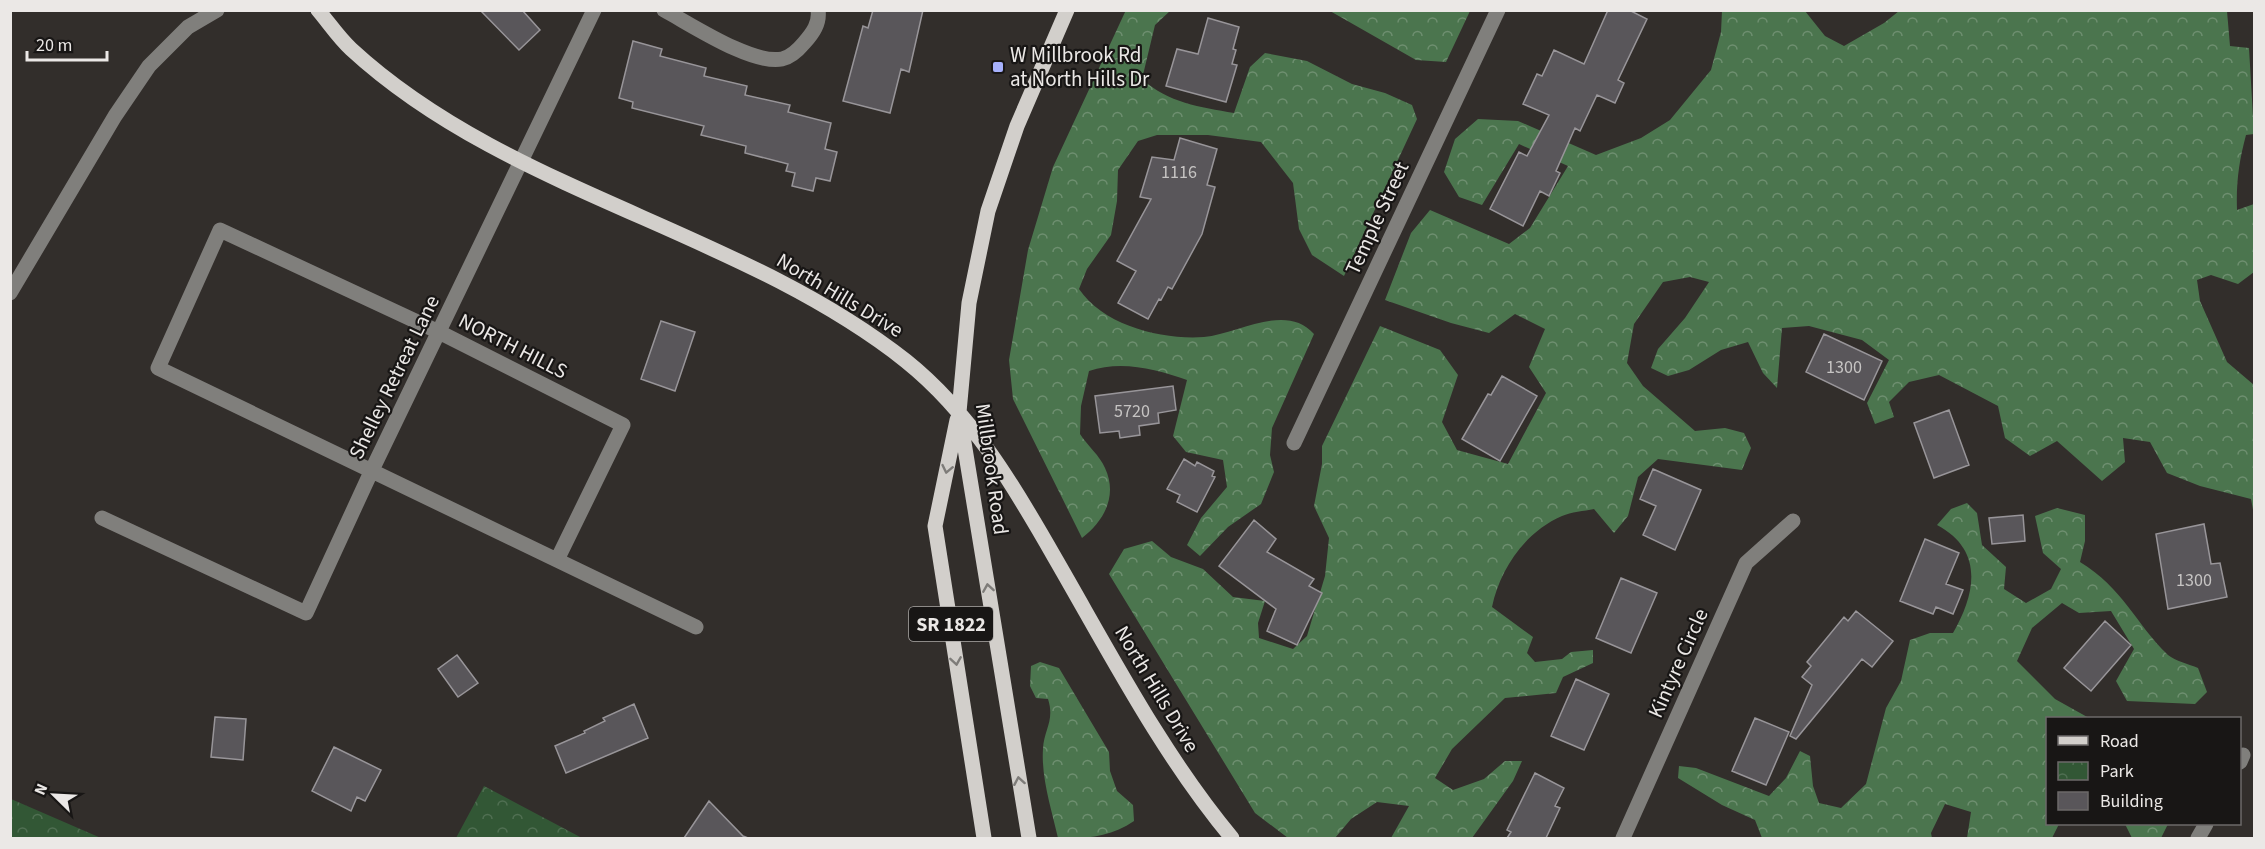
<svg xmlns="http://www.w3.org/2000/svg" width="2265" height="849" viewBox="0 0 2265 849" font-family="'Source Sans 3',sans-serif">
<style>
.forest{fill:url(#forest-crowns)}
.park{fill:url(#park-crowns)}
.building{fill:#59565a;stroke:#989599;stroke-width:1.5}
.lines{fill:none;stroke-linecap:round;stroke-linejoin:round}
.minor{stroke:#807f7c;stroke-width:15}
.major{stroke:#d2cfcb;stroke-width:15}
.oneway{stroke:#7e7c79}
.poi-dot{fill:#a7b1fc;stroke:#181615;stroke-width:2}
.labels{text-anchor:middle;stroke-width:4.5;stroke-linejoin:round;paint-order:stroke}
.number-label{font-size:18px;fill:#c6c4c3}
.shield{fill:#181615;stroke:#aca9a7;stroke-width:1.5}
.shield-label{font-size:20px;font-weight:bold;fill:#ebe8e6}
.poi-label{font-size:21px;fill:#ebe8e6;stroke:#181615;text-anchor:start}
.street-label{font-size:21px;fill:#ebe8e6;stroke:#181615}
</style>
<defs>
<pattern id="forest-crowns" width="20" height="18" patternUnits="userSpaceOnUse" patternTransform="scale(1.5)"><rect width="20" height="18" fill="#4b754e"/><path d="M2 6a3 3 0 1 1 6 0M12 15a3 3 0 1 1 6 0" fill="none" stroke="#6e8f70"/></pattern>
<pattern id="park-crowns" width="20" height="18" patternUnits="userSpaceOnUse" patternTransform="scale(1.5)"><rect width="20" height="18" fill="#325735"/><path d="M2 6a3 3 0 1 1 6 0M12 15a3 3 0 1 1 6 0" fill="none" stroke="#506f52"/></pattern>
</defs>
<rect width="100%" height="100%" fill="#322e2b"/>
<!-- forest -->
<path class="forest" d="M 1126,10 L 1170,11 L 1155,25 L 1142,79 C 1168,103 1200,107 1234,113 L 1250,67 L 1265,53 L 1307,61 L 1352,84 L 1385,93 L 1412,105 L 1417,119 L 1344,276 L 1312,255 L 1299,229 L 1293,183 L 1261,142 L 1208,135 L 1157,135 L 1138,141 L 1118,170 L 1117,201 L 1111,235 L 1087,269 L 1079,289 C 1104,326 1162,340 1204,337 C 1238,334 1286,302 1314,334 L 1272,428 L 1270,455 L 1274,472 L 1261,504 L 1228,527 L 1200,556 L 1187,545 L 1201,518 L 1227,487 L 1223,460 L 1186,452 L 1173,436 L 1187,380 C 1156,369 1121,360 1089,371 L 1081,406 L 1080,434 C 1087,445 1100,456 1105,468 C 1118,496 1104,521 1082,538 L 1013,399 L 1009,360 L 1028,250 L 1053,167 Z
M 1330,11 L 1470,11 L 1446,62 L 1416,60 Z
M 1722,11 L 1805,11 L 1825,36 L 1844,46 L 1884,23 L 1899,11 L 2227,11 L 2230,46 L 2249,48 L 2254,134 L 2246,135 C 2239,161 2236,183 2237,210 L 2254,204 L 2254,272 L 2238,284 L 2211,275 L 2197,280 L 2200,301 L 2227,362 L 2254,385 L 2254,515 L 2251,499 L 2200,486 L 2167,473 L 2150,442 L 2123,438 L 2125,462 L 2102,481 L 2057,441 L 2030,456 L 2005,438 L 1998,406 L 1939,375 L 1909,382 L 1889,402 L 1894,417 L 1875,424 L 1867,403 L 1889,360 L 1862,340 L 1809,326 L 1782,328 L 1777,388 L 1763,373 L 1748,342 L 1721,350 L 1689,370 L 1668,376 L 1651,368 L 1658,349 L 1685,318 L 1709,282 L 1690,277 L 1663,282 L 1634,324 L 1627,363 L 1643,386 L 1695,431 L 1725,428 L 1744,433 L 1751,448 L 1742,470 L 1658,459 L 1638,477 L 1628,516 L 1614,533 L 1594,509 C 1584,511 1571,512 1562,516 C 1525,532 1500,569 1492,607 L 1533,637 L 1527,653 L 1535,662 L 1562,659 L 1571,652 L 1593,650 L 1593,663 L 1563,677 L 1556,693 L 1505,698 L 1452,749 L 1435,778 L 1453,790 L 1484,779 L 1505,761 L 1522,761 L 1513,781 L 1472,838 L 1391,838 L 1409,806 L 1377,802 L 1351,819 L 1335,838 L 1288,838 L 1255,813 L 1109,574 L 1124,549 L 1152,541 L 1171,557 L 1203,569 L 1233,597 L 1265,601 L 1258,623 L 1259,638 L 1293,649 L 1307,636 L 1325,576 L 1329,538 L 1314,506 L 1322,464 L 1322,446 L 1380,326 L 1440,350 L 1458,375 L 1442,422 L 1457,450 L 1508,464 L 1546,393 L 1529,367 L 1545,329 L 1515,314 L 1489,333 L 1451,323 L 1385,300 L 1411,233 L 1430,210 L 1509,244 L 1530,228 L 1568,166 L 1519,144 L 1482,205 L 1459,197 L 1444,172 L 1455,139 L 1478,119 L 1518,121 L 1596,155 L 1641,138 L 1670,120 L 1711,70 L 1721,32 Z
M 1967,503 L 1977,513 L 1982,545 L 2006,567 L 2004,589 L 2026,603 L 2051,589 L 2061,569 L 2043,553 L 2035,516 L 2057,508 L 2085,515 L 2085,541 L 2080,562 C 2123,588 2135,623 2168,655 C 2175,661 2189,664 2198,668 L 2207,692 L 2195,704 L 2127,701 L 2116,681 L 2134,649 L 2111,611 L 2079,613 L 2062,603 L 2032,628 L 2017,661 L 2055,699 L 2089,718 L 2048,718 L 2048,824 L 2059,824 L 2052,838 L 1967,838 L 1971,812 L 1945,804 L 1931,833 L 1932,838 L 1762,838 L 1755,820 L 1722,805 L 1678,778 L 1679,766 L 1696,768 L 1769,796 L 1786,778 L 1800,751 L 1810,756 L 1813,786 L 1819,803 L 1841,808 L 1866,784 L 1886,708 L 1901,681 L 1910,640 L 1930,633 L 1953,633 C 1976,593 1984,550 1937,525 L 1951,509 Z
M 1040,662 L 1059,668 L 1109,752 L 1110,771 L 1117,791 L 1133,805 L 1134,821 C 1111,837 1086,839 1058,838 C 1052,811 1041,778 1043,749 C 1044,729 1055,721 1048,699 L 1036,698 L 1030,686 L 1031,666 Z
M 2125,824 L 2168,824 L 2161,838 L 2132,838 Z"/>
<!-- park -->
<path class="park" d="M 484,786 L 582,838 L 456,838 Z
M 11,799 L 101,838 L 11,838 Z"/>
<!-- building -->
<path class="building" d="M 480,10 L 522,10 L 540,30 L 519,50 Z
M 873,10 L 923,10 L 909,72 L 901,69 L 890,113 L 843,101 L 863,26 L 868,28 Z
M 1608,10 L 1629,10 L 1647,19 L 1618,80 L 1624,83 L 1615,103 L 1597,95 L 1580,131 L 1575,128 L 1556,171 L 1560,173 L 1549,196 L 1540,191 L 1523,226 L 1490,209 L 1519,152 L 1527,156 L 1549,115 L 1523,104 L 1537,74 L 1542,76 L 1554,50 L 1584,64 Z
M 1208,18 L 1239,27 L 1233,49 L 1236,50 L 1232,64 L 1237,65 L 1226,102 L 1166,86 L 1177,49 L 1198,54 Z
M 633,41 L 662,49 L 660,56 L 706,68 L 704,76 L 747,86 L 745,95 L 790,105 L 788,112 L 831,123 L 825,149 L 837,152 L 830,181 L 816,178 L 813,191 L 792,186 L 795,173 L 786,171 L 788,164 L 745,153 L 746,146 L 701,135 L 704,126 L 632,108 L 633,102 L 619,98 Z
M 1180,138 L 1217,149 L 1207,185 L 1215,187 L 1202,234 L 1172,289 L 1168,287 L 1161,300 L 1159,299 L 1148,319 L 1118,303 L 1136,271 L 1117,261 L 1151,199 L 1140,197 L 1152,157 L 1174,160 Z
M 661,321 L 695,332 L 675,391 L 641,379 Z
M 1824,334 L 1882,361 L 1864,400 L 1806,372 Z
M 1502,376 L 1537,396 L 1500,461 L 1462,439 L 1488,394 L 1491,395 Z
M 1173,386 L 1176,410 L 1158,413 L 1159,423 L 1139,426 L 1140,435 L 1120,438 L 1119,431 L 1100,433 L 1095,396 Z
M 1949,410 L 1969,465 L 1934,478 L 1914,423 Z
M 1184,459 L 1195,466 L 1197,462 L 1214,471 L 1212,476 L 1215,477 L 1197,512 L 1177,502 L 1180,495 L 1167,489 Z
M 1653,469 L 1701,490 L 1675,550 L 1643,535 L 1656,506 L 1640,499 Z
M 2023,515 L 2025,541 L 1992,544 L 1989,518 Z
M 1254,520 L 1276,539 L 1267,552 L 1314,579 L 1309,586 L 1322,593 L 1297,645 L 1267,631 L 1276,609 L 1219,566 Z
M 2204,524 L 2211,564 L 2220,563 L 2227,597 L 2168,609 L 2156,534 Z
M 1925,539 L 1959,553 L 1946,584 L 1963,590 L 1953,614 L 1936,607 L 1933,614 L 1900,601 Z
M 1621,578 L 1657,593 L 1631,653 L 1596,638 Z
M 1856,611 L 1893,641 L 1872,667 L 1862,659 L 1796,739 L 1790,736 L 1812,685 L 1802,677 L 1811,666 L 1807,662 L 1844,617 L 1848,621 Z
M 2105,621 L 2131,645 L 2091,691 L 2064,668 Z
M 457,655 L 478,683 L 458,697 L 438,669 Z
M 1576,679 L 1609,694 L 1584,750 L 1551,736 Z
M 634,704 L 648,738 L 566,773 L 555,746 L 585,733 L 584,731 L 605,721 L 603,718 Z
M 215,717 L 246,719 L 243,760 L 211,757 Z
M 1755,718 L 1789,732 L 1766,785 L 1732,771 Z
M 334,747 L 381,770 L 365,801 L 357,797 L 351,811 L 312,791 Z
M 1535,773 L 1564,788 L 1555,806 L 1560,808 L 1546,838 L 1507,838 L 1511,832 L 1507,830 Z
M 709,801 L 743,836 L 748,838 L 684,838 Z"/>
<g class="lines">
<!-- minor -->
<path class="minor" d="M 664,10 C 692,25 752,65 782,59 C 791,57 799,49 804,43 C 813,33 820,23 818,10
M 10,293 L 115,116 L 149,66 L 188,27 L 217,10
M 1294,443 L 1498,10
M 102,518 L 306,613 L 371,472 L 594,10
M 557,560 L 623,425 L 439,332 L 220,230 L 158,368 L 696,627
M 2240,762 L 2243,755
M 1623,838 L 1746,563 L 1793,521
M 2198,838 L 2206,824"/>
<!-- major -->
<path class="major" d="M 318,10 C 329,23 339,38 351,49 C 507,193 739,229 906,361 C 971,413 1014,486 1055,558 C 1110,653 1162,754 1232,838
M 957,420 L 935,526 L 984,838
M 1029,838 L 959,412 L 969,303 L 988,211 L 1017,126 L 1067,10"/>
</g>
<!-- one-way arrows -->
<defs><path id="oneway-chevron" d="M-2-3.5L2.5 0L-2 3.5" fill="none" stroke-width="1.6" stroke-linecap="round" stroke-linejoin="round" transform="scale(1.5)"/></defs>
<g class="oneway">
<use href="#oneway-chevron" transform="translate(947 469) rotate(102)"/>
<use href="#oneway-chevron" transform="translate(988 588) rotate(-99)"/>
<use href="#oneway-chevron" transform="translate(956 661) rotate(81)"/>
<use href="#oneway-chevron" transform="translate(1019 781) rotate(-100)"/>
</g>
<!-- markers -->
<rect class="poi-dot" x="992" y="61" width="12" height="12" rx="3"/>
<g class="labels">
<!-- number labels -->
<g class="number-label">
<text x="1179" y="178">1116</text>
<text x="1844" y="373">1300</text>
<text x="1132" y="417">5720</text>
<text x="2194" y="586">1300</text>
</g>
<!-- shield labels -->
<rect class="shield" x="909" y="607" width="84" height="34" rx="4.5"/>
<g class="shield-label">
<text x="951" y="631">SR 1822</text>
</g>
<!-- poi labels -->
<g class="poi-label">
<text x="1010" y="62">W Millbrook Rd<tspan x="1010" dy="24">at North Hills Dr</tspan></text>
</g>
<!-- street labels -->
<g class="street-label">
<text transform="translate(1377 218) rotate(-65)" y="7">Temple Street</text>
<text transform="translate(840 295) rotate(31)" y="7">North Hills Drive</text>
<text transform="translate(513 346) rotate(27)" y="7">NORTH HILLS</text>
<text transform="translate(394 377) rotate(-64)" y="7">Shelley Retreat Lane</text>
<text transform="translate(992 469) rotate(82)" y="7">Millbrook Road</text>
<text transform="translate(1678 663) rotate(-66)" y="7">Kintyre Circle</text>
<text transform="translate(1157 689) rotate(59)" y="7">North Hills Drive</text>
</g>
</g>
<!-- border -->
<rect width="2265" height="849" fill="none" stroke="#ebe8e6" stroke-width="24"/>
<!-- legend -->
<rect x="2046" y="717" width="195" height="108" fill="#181615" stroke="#6c6a69" stroke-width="1.5"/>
<rect x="2058" y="736" width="30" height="9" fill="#d2cfcb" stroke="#6c6a69" stroke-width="1.5"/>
<text x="2100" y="747" font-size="18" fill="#ebe8e6">Road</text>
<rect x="2058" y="762" width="30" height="18" fill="url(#park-crowns)" stroke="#6c6a69" stroke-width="1.5"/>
<text x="2100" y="777" font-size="18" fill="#ebe8e6">Park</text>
<rect x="2058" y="792" width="30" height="18" fill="#59565a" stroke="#6c6a69" stroke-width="1.5"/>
<text x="2100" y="807" font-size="18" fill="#ebe8e6">Building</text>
<!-- north arrow -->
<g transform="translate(54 795) rotate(294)" stroke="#181615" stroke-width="4.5" paint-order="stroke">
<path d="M0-4.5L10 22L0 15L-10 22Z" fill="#ebe8e6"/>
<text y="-9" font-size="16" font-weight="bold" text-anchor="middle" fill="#ebe8e6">N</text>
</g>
<!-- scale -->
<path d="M27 51v9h80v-9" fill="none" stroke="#ebe8e6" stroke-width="3"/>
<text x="36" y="51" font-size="18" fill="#ebe8e6" stroke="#181615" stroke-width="4.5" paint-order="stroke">20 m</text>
</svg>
